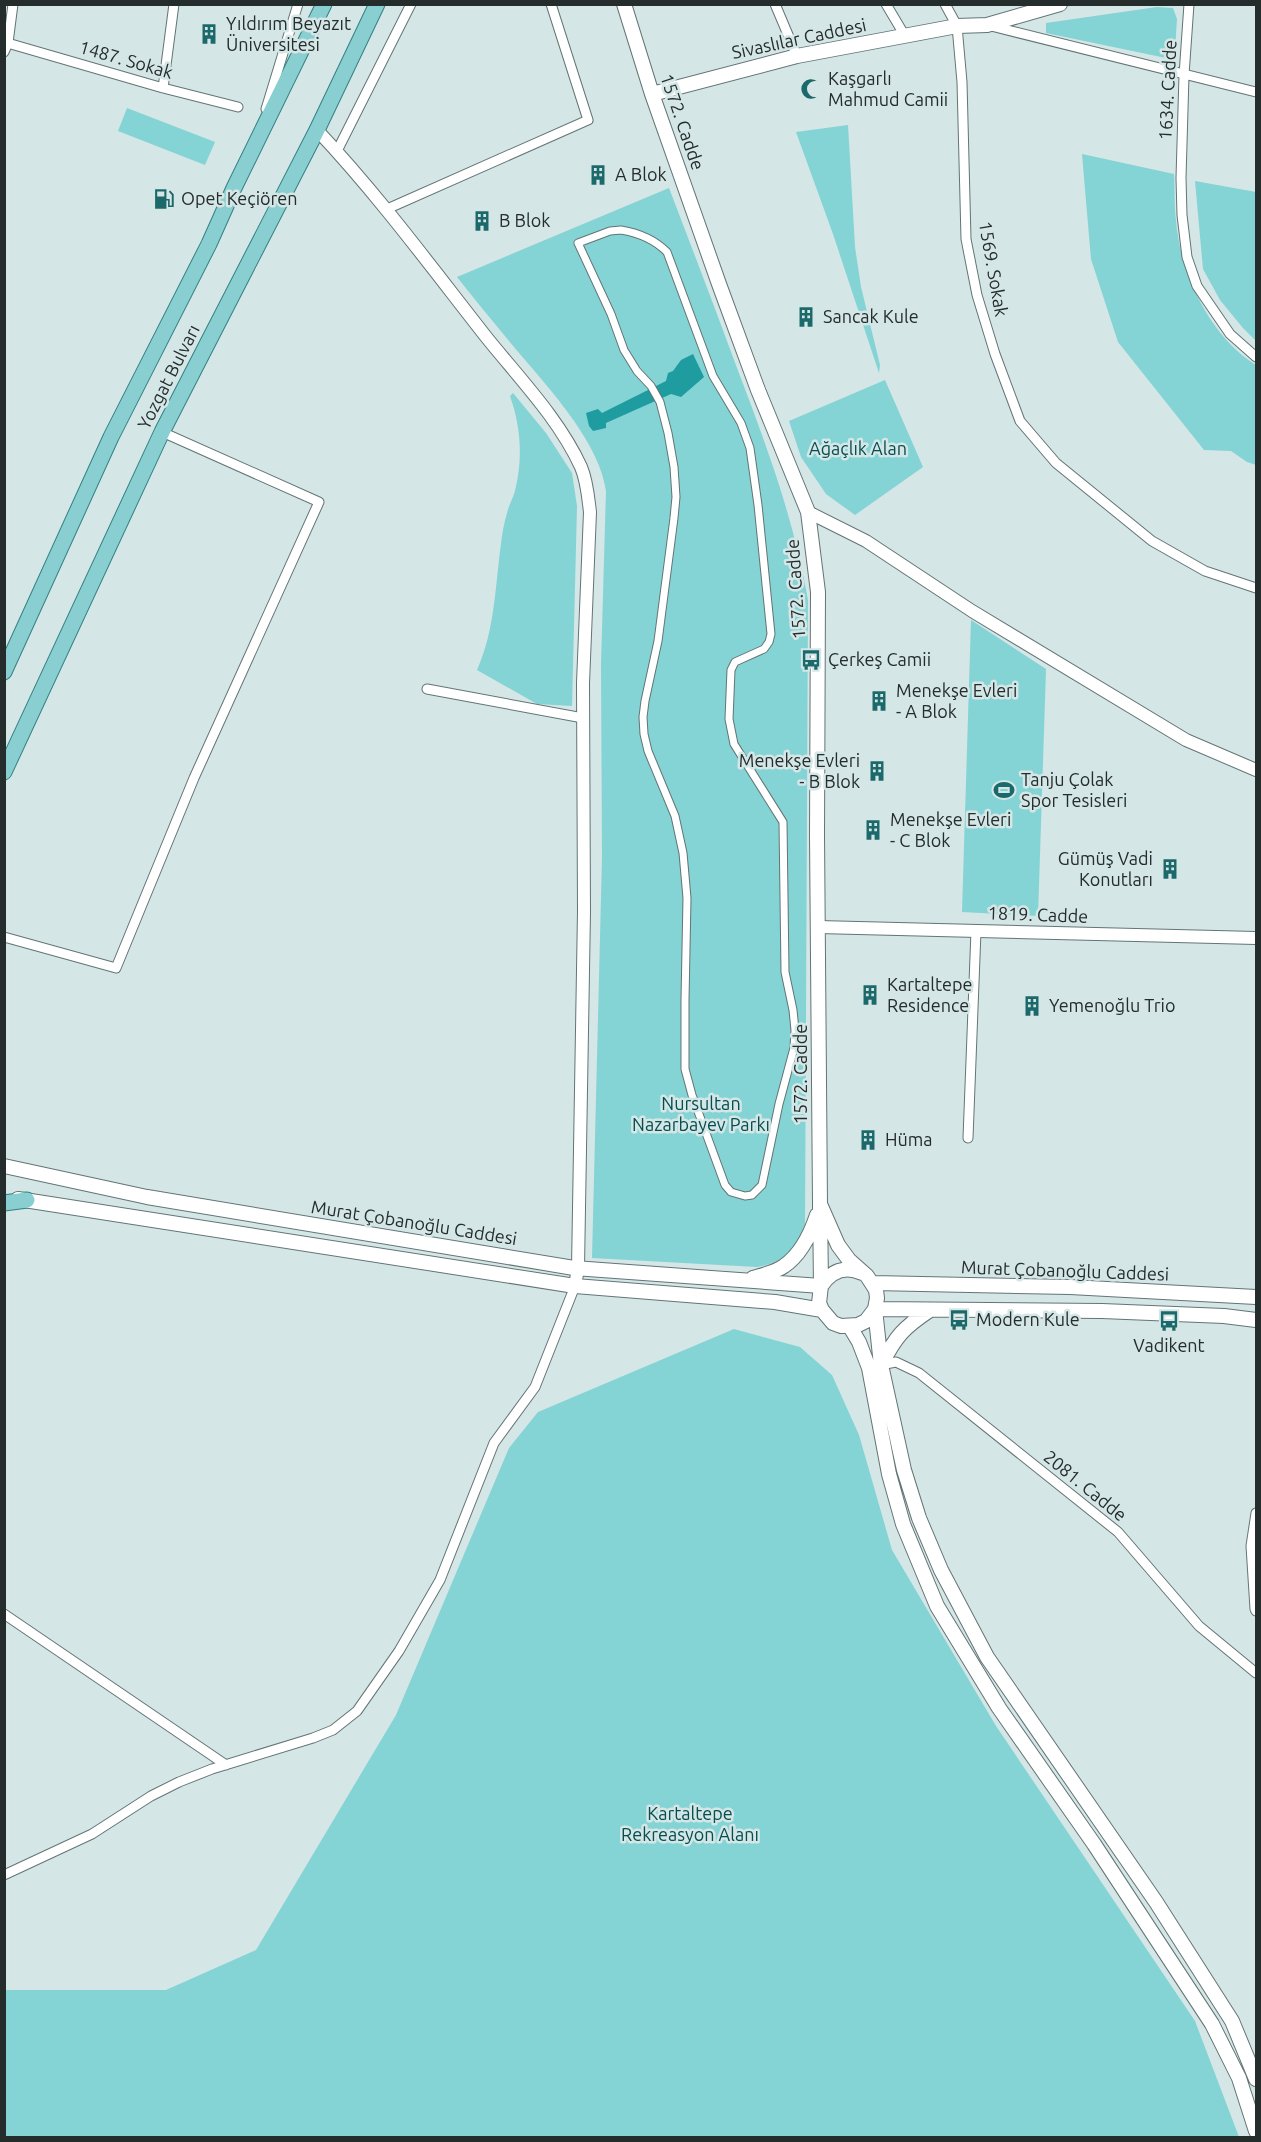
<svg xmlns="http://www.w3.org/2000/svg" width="1261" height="2142" viewBox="0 0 1261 2142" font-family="Ubuntu,sans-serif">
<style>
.green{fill:#84d3d5}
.water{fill:#1f9ca0}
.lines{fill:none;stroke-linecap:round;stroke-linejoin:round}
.pedestrian-casing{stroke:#647475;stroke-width:9}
.minor-casing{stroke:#647475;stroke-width:11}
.tertiary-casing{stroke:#647475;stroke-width:14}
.secondary-casing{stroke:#647475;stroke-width:16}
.primary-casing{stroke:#338082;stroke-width:17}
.pedestrian{stroke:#fff;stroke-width:7}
.minor{stroke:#fff;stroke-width:9}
.tertiary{stroke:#fff;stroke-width:12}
.secondary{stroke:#fff;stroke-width:14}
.primary{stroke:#89ced0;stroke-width:15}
.labels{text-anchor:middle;stroke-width:5;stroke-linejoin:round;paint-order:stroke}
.poi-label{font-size:18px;fill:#252c2c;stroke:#d4e6e6;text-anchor:start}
.street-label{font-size:18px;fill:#252c2c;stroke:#d4e6e6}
.park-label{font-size:18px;fill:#064d4f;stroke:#d4e6e6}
</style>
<rect width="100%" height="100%" fill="#d4e6e6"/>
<!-- green -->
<path class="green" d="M 1157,7 L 1173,8 L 1177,19 L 1175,50 L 1166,58 L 1046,33 L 1046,23 Z
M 127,108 L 215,142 L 205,165 L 118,131 Z
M 848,125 L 855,247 L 861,287 L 880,365 L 879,373 L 833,234 L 796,132 Z
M 1082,154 L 1174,174 C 1175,189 1174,205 1176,220 C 1180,273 1210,337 1256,365 L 1256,465 L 1247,462 L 1231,451 L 1204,450 L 1118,342 L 1091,259 Z
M 1195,181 L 1256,192 L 1256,341 L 1243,328 L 1220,300 L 1203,269 Z
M 669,188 C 692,248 715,308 737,368 C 766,444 794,519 808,600 L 805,1225 C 798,1252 783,1262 757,1267 L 592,1258 L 602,857 L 601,664 L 606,491 C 599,439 542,381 509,341 C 492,320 474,299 457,277 Z
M 885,380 L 923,467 L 855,515 L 826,494 L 801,457 L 789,421 Z
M 513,393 L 546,433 L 572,473 L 577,506 L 572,706 L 537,704 L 477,670 C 495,630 495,587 501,544 C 502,534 504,523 507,513 C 509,505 513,498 515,491 C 523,459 521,427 510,396 Z
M 971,620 L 1046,669 L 1038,916 L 962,912 Z
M 734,1329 L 800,1347 L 832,1375 L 859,1435 L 892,1550 L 996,1726 L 1195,2021 L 1239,2137 L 5,2137 L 5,1990 L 166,1990 L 256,1950 L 396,1715 L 509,1448 L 538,1412 Z"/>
<!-- water -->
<path class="water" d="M 693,354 L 704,377 L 681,397 L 671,394 L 606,423 L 606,428 L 593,431 L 589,426 L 586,413 L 598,409 L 602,413 L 666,381 L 668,373 L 673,371 L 681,360 Z"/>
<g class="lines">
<!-- pedestrian casing -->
<g class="pedestrian-casing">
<path id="pedestrian" d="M 621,230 C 639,233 654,239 667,252 L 713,376 L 741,423 L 750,448 L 758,505 L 771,634 L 769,642 L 764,649 L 735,662 L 731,670 L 729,719 L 734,744 L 783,822 L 785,972 L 793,1010 L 795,1030 L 794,1048 L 779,1104 L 762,1185 L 752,1195 L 745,1196 L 731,1192 L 725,1185 L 692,1095 L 685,1069 L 685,1000 L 687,898 L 683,853 L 675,816 L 648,751 L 644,734 L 643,717 L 645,701 L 658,641 L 674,518 L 676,497 L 674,467 L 668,433 L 660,402 L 651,386 L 637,371 L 624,350 L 611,314 L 578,243 L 610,231 Z"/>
</g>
<!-- minor casing -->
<g class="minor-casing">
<path id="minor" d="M 775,4 L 797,56
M 886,4 L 905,36
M 945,4 L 957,26 L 962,82 L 966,239 L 977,295 L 995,354 L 1020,421 L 1056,463 L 1152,541 L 1205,571 L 1256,588
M 1189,4 L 1184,75 L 1181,178 L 1182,215 L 1187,257 L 1197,286 L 1230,334 L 1256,357
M 991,26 L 1256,92
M 4,42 L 163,88 L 238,107
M 4,52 L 8,43 L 13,4
M 163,88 L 174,4
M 266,109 L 298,4
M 337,151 L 411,4
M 387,209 L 588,120 L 551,4
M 427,689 L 583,718
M 4,937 L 116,968 L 194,778 L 319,502 L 162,432
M 968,1138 L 976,931
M 880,1365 L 896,1362 L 919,1373 L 1118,1532 L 1199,1626 L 1256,1673
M 1256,1513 L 1251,1546 L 1255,1609 L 1256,1611
M 4,1614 L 226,1765
M 4,1875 L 92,1834 L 151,1796 L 179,1782 L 212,1769 L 313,1738 L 333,1730 L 357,1711 L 399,1651 L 440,1580 L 494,1443 L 535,1387 L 575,1286"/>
</g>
<!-- tertiary casing -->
<g class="tertiary-casing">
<path id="tertiary" d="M 317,130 C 379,196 432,268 487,338 C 520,379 559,419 581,467 C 587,481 588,496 590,512 L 583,683 L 584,911 L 578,1268 L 575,1286
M 808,512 L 866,541 L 972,611 L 1186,740 L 1256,770
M 818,927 L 1256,938"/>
</g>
<!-- secondary casing -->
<g class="secondary-casing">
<path id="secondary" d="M 624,4 L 652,94 L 719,284 L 758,390 L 808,512 L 818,592 L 817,835 L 820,1204 L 821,1286 L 819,1303 L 822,1310 L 833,1323 L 841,1326 L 858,1325 L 866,1321 L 875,1309 L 877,1298 L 876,1290 L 867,1276 L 849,1260 L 838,1245 L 820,1204
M 652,94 L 797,56 L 957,26 L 987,25 L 1060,4
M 4,1166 L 147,1197 L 574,1268 L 821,1286
M 18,1199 L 575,1286 L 775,1302 L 822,1310
M 753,1278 C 763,1275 776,1272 784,1266 C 800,1255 811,1233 817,1215
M 873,1283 L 1070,1287 L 1256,1297
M 821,1286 C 831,1271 845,1265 862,1273
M 875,1309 L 881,1365 L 904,1470 L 919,1518 L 941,1570 L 987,1657 L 1156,1902 L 1232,2021 L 1256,2079
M 875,1309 L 1102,1311 L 1224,1316 L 1256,1320
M 850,1327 L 859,1342 L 869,1368 L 889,1474 L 903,1524 L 937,1606 L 999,1708 L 1094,1844 L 1212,2024 L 1239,2078 L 1256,2131
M 881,1365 C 896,1336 903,1328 930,1310"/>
</g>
<!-- primary casing -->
<g class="primary-casing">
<path id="primary" d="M 4,672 L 111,437 L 209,244 L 234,188 L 324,4
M 4,772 L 162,432 L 317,130 L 377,4
M 4,1203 L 27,1200"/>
</g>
<!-- pedestrian -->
<use href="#pedestrian" class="pedestrian"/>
<!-- minor -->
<use href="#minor" class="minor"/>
<!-- tertiary -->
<use href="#tertiary" class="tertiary"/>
<!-- secondary -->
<use href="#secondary" class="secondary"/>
<!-- primary -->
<use href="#primary" class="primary"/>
</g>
<!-- icons -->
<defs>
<g id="building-bare" transform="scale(1.62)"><path d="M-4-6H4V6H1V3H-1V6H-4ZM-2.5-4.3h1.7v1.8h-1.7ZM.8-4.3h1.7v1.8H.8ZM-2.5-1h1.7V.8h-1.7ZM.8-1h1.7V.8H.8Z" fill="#1c696b" stroke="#d4e6e6" stroke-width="2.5" paint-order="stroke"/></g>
<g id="mosque-bare" transform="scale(1.62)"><path d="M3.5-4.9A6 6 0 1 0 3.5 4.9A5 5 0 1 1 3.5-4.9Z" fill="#1c696b" stroke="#d4e6e6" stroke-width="2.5" paint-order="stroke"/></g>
<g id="fuel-bare" transform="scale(1.62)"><path d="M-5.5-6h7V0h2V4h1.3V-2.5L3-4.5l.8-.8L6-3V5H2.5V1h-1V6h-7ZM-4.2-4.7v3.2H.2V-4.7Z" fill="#1c696b" stroke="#d4e6e6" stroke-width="2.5" paint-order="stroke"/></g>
<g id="bus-bare" transform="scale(1.62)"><path d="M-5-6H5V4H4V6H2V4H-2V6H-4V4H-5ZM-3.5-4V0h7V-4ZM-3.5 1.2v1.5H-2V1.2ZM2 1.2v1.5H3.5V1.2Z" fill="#1c696b" stroke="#d4e6e6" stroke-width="2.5" paint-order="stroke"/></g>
<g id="stadium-bare" transform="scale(1.62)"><path d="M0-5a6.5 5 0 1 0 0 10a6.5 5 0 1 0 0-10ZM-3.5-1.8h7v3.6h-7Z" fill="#1c696b" stroke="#d4e6e6" stroke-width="2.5" paint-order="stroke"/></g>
</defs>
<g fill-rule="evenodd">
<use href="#building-bare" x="209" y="34"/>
<use href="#mosque-bare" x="811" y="89"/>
<use href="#building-bare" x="598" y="175"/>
<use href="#fuel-bare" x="164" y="199"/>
<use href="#building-bare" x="482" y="221"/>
<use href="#building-bare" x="806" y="317"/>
<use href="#bus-bare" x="811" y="660"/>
<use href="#building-bare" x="879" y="701"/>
<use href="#building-bare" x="877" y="771"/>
<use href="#stadium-bare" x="1004" y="790"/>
<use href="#building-bare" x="873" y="830"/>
<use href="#building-bare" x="1170" y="869"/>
<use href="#building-bare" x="870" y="995"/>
<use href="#building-bare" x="1032" y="1006"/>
<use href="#building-bare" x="868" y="1140"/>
<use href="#bus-bare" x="959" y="1320"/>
<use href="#bus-bare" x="1169" y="1321"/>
</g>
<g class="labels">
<!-- poi labels -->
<g class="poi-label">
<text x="226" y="30">Yıldırım Beyazıt<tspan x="226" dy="21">Üniversitesi</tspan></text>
<text x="828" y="85">Kaşgarlı<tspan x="828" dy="21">Mahmud Camii</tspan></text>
<text x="615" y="181">A Blok</text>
<text x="181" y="205">Opet Keçiören</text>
<text x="499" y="227">B Blok</text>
<text x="823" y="323">Sancak Kule</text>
<text x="828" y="666">Çerkeş Camii</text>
<text x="896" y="697">Menekşe Evleri<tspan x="896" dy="21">- A Blok</tspan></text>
<text x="860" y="767" text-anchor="end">Menekşe Evleri<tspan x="860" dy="21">- B Blok</tspan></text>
<text x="1021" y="786">Tanju Çolak<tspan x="1021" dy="21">Spor Tesisleri</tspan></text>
<text x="890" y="826">Menekşe Evleri<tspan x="890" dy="21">- C Blok</tspan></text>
<text x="1153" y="865" text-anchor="end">Gümüş Vadi<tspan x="1153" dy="21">Konutları</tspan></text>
<text x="887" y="991">Kartaltepe<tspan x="887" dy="21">Residence</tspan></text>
<text x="1049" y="1012">Yemenoğlu Trio</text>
<text x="885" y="1146">Hüma</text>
<text x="976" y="1326">Modern Kule</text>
<text x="1169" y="1352" text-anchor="middle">Vadikent</text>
</g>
<!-- street labels -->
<g class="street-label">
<text transform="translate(799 39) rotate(-12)" y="6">Sivaslılar Caddesi</text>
<text transform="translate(126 60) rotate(16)" y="6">1487. Sokak</text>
<text transform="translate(1168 90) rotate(-87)" y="6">1634. Cadde</text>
<text transform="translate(682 122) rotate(71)" y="6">1572. Cadde</text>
<text transform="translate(993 269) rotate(80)" y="6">1569. Sokak</text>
<text transform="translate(169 377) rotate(-63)" y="6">Yozgat Bulvarı</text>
<text transform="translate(796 589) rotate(-94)" y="6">1572. Cadde</text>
<text transform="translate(1038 915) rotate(2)" y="6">1819. Cadde</text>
<text transform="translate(801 1074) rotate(-90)" y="6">1572. Cadde</text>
<text transform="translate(414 1223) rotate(9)" y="6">Murat Çobanoğlu Caddesi</text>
<text transform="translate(1065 1271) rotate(2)" y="6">Murat Çobanoğlu Caddesi</text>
<text transform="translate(1085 1486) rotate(39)" y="6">2081. Cadde</text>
</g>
<!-- park labels -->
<g class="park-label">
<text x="858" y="455">Ağaçlık Alan</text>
<text x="701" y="1110">Nursultan<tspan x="701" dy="21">Nazarbayev Parkı</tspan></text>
<text x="690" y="1820">Kartaltepe<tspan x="690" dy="21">Rekreasyon Alanı</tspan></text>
</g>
</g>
<!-- border -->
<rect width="1261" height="2142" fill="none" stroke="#252c2c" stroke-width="12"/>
</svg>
